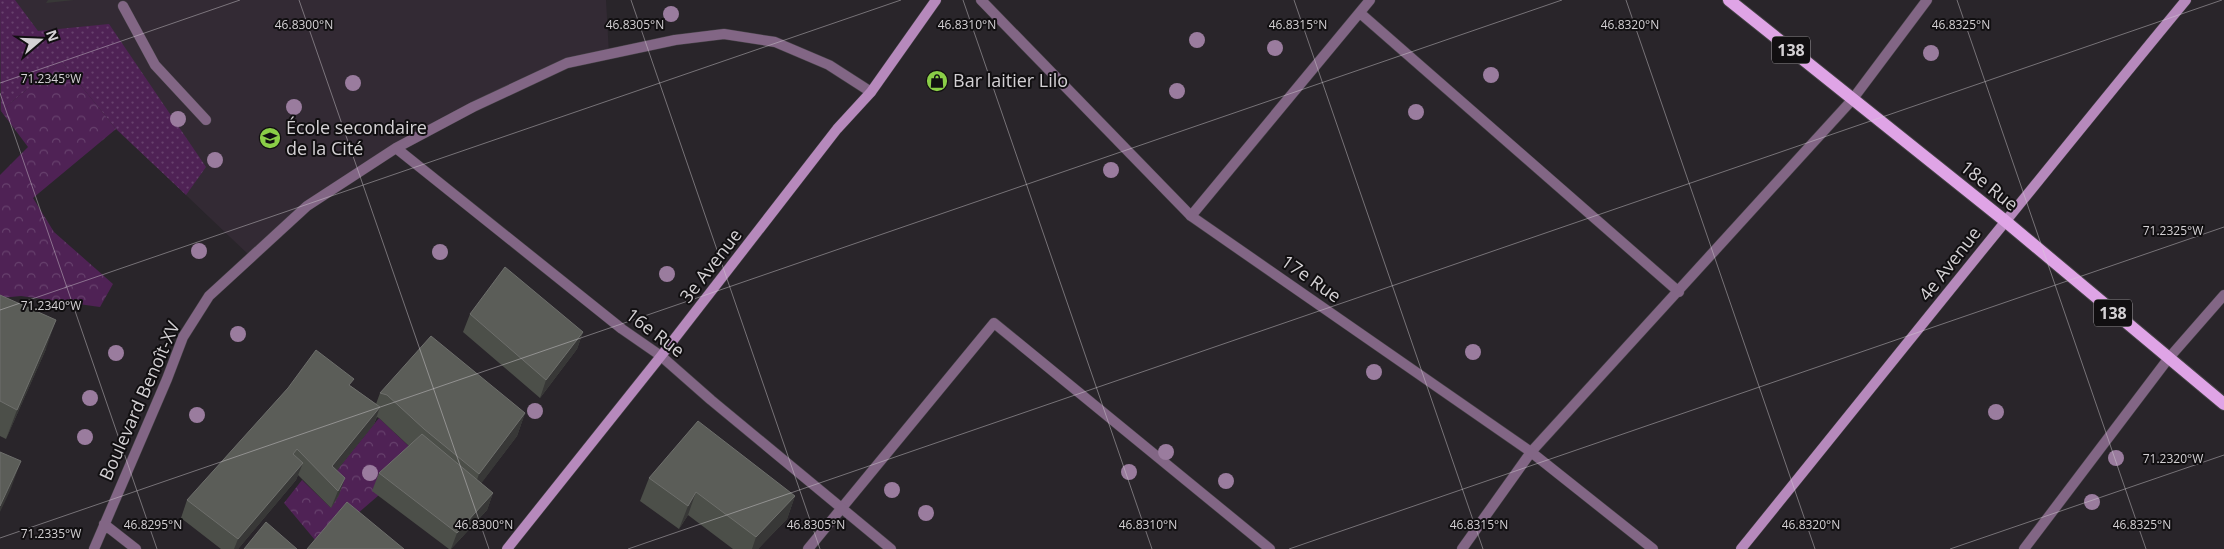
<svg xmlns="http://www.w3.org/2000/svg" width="2224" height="549" viewBox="0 0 2224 549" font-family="'Open Sans',sans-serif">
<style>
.built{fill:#332a34}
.grass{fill:url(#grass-dots)}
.forest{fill:url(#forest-crowns)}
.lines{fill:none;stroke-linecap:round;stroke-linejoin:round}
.lane-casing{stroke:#444145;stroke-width:11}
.street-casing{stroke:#444145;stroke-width:11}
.secondary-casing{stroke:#444145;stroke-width:11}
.primary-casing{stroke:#444145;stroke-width:14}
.lane{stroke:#826685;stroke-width:10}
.street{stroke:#826685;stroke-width:10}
.secondary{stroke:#b689bc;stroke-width:10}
.primary{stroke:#dfa4e6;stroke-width:12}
.tree{fill:#9a7c9e}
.wall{fill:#4c4f49}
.shaded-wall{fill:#383837}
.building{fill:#5b5d58;stroke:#6e6f6c}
.ticks{fill:none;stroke:#d4d1d4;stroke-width:1;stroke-opacity:0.45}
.labels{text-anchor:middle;stroke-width:4;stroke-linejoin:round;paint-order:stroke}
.shield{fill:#110f11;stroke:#9a979a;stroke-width:1}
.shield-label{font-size:16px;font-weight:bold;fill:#d4d1d4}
.poi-label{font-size:18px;fill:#d4d1d4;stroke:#110f11;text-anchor:start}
.street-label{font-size:18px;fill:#d4d1d4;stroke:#110f11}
.ticks-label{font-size:12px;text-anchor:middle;fill:#d4d1d4;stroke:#110f11;stroke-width:4;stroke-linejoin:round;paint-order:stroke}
</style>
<defs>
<pattern id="grass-dots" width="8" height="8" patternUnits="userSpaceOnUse" patternTransform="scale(1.25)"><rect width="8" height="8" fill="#4f2255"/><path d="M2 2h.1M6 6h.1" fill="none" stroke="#67416d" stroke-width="1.8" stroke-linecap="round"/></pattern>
<pattern id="forest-crowns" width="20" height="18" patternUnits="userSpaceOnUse" patternTransform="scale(1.25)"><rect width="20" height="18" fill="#4f2255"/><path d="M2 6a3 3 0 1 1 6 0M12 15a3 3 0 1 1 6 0" fill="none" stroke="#67416d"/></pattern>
</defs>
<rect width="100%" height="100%" fill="#29252a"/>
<!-- built -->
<path class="built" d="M 0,0 L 606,0 L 609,54 L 567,63 L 473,107 L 307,206 L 251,257 L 82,96 L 29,147 L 0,110 Z"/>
<!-- grass -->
<path class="grass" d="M 0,0 L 15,0 L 38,31 L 109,24 L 206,167 L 186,195 L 116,129 L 61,61 L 1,111 Z"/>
<!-- forest -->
<path class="forest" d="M 61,61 L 116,129 L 33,198 L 54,232 L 113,284 L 100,307 L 21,296 L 0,298 L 0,175 L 28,147 L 1,111 Z
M 379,418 L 415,452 L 379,495 L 320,546 L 284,503 L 302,480 L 331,508 L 326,484 Z"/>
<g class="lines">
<!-- lane casing -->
<g class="lane-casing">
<path id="lane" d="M 123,6 L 155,65 L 206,120
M 1360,13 L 1679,292
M 1191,216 L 1370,0
M 808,549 L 994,323 L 1270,549
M 1462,549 L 1531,452 L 1852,100 L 1927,0
M 2024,549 L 2168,359 L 2224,295"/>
</g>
<!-- street casing -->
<g class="street-casing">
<path id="street" d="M 981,0 L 1191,216 L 1531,452 L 1653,549
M 396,148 L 622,329 L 661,356 L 711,400 L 891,549
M 104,524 L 136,549
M 94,549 L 167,379 L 183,337 L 209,296 L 307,206 L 396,148 L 473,107 L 567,63 L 675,40 L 724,34 L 775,42 L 829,65 L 871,92"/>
</g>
<!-- secondary casing -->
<g class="secondary-casing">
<path id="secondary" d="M 507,549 L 661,356 L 837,129 L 871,92 L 936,0
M 1741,549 C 1889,366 2036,182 2186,0"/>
</g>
<!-- primary casing -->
<g class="primary-casing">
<path id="primary" d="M 1729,0 L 2004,220 L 2224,404"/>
</g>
<!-- lane -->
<use href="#lane" class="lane"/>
<!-- street -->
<use href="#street" class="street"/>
<!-- secondary -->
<use href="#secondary" class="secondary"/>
<!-- primary -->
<use href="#primary" class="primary"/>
</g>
<!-- trees -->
<g class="tree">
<circle cx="671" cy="14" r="8"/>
<circle cx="1197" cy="40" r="8"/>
<circle cx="1275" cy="48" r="8"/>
<circle cx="1931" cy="53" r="8"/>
<circle cx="1491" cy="75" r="8"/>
<circle cx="353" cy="83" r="8"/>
<circle cx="1177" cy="91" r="8"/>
<circle cx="294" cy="107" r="8"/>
<circle cx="1416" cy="112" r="8"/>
<circle cx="178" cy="119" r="8"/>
<circle cx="215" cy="160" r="8"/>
<circle cx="1111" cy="170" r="8"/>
<circle cx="199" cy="251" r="8"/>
<circle cx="440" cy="252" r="8"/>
<circle cx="667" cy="274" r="8"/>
<circle cx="238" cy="334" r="8"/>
<circle cx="1473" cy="352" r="8"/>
<circle cx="116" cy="353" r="8"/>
<circle cx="1374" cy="372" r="8"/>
<circle cx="90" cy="398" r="8"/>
<circle cx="535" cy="411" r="8"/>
<circle cx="1996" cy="412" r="8"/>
<circle cx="197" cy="415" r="8"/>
<circle cx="85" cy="437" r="8"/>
<circle cx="1166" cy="452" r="8"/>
<circle cx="2116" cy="458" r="8"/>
<circle cx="1129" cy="472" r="8"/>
<circle cx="370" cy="473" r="8"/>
<circle cx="1226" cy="481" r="8"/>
<circle cx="892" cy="490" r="8"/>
<circle cx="2092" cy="502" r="8"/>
<circle cx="926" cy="513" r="8"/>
</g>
<!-- wall -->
<path class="wall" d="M 0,295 L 46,349 L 6,439 L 0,436 Z
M 470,314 L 583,332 L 577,349 L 540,398 L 463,332 Z
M 351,386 L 376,404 L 380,393 L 525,413 L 517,436 L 481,483 L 493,493 L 487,510 L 451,549 L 449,549 L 372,491 L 379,473 L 409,446 L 379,418 L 377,417 L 374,424 L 337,470 L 339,495 L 331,508 L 298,475 L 296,480 L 238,549 L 221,549 L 181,518 L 187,500 Z
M 649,478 L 795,496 L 787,519 L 758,549 L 733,549 L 688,515 L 679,529 L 640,501 Z"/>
<!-- shaded-wall -->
<path class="shaded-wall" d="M 48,0 L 74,0 L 46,3 Z
M 56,320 L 46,349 L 6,439 L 17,410 Z
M 583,332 L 577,349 L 540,398 L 546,380 Z
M 380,407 L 374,424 L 328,481 L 332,466 Z
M 525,413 L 517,436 L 471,497 L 479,474 Z
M 21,461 L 10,491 L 0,512 L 0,506 Z
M 303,463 L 296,480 L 238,549 L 234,549 L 238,539 Z
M 345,478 L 339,495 L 331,508 L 338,491 Z
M 696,492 L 688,515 L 679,529 L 688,506 Z
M 493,493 L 487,510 L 451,549 L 457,533 Z
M 795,496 L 787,519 L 758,549 L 752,549 L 756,537 Z"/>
<!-- building -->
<path class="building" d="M 505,267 L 583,332 L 546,380 L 470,314 Z
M 0,295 L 56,320 L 17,410 L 0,401 Z
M 431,336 L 525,413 L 479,474 L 424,429 L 387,395 L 380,393 Z
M 316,350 L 354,379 L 349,385 L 380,407 L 332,466 L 345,478 L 338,491 L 297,449 L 293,454 L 303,463 L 238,539 L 187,500 L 288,388 Z
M 698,421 L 795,496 L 756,537 L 696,492 L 688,506 L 649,478 Z
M 422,434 L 493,493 L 457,533 L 379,473 Z
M 0,452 L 21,461 L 0,506 Z
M 347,502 L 404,549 L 307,549 Z
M 266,522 L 297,549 L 244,549 Z"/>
<!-- ticks -->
<path class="ticks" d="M 299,0 L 489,549M 631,0 L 820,549M 963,0 L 1152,549M 1294,0 L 1483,549M 1626,0 L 1815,549M 1957,0 L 2146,549M 0,83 L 240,0M 0,93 L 157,549M 0,310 L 901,0M 0,538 L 1562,0M 628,549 L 2222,0M 1289,549 L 2224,227M 1950,549 L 2224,455"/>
<!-- icons -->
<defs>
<g id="shop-disc" transform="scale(1.125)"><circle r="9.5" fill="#8ace47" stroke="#110f11"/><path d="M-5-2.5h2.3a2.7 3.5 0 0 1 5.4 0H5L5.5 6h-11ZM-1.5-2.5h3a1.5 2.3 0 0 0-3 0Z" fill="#111"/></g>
<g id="school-disc" transform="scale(1.125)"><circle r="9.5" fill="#8ace47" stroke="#110f11"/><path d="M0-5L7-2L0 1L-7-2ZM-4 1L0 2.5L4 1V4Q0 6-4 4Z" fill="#111"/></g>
</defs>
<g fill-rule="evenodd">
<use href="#shop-disc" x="937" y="81"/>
<use href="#school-disc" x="270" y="138"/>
</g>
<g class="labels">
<!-- shield labels -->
<g class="shield">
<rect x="1772" y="36.5" width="38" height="27" rx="4"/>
<rect x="2094" y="299.5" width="38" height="27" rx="4"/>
</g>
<g class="shield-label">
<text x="1791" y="56">138</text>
<text x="2113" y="319">138</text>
</g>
<!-- poi labels -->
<g class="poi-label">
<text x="953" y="87">Bar laitier Lilo</text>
<text x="286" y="134">École secondaire<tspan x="286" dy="21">de la Cité</tspan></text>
</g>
<!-- street labels -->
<g class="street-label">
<text transform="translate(1989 186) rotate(39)" y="6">18e Rue</text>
<text transform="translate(1950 264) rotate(-52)" y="6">4e Avenue</text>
<text transform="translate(711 266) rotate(-52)" y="6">3e Avenue</text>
<text transform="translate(1311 279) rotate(35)" y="6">17e Rue</text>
<text transform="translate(655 333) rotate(37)" y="6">16e Rue</text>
<text transform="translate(140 401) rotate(-66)" y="6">Boulevard Benoît-XV</text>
</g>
</g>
<g class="ticks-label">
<text x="304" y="29">46.8300°N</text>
<text x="635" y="29">46.8305°N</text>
<text x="1298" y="29">46.8315°N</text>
<text x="1630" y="29">46.8320°N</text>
<text x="1961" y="29">46.8325°N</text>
<text x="967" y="29">46.8310°N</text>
<text x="51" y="83">71.2345°W</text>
<text x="2173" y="235">71.2325°W</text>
<text x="51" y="310">71.2340°W</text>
<text x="2173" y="463">71.2320°W</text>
<text x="153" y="529">46.8295°N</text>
<text x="484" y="529">46.8300°N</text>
<text x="816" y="529">46.8305°N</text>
<text x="1148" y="529">46.8310°N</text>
<text x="1479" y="529">46.8315°N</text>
<text x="1811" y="529">46.8320°N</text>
<text x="2142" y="529">46.8325°N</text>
<text x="51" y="538">71.2335°W</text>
</g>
<!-- north arrow -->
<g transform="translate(40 40) rotate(71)" stroke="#110f11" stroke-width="4" paint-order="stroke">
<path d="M0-4L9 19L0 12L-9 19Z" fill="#d4d1d4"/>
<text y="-8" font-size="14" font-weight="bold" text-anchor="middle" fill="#d4d1d4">N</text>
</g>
</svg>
